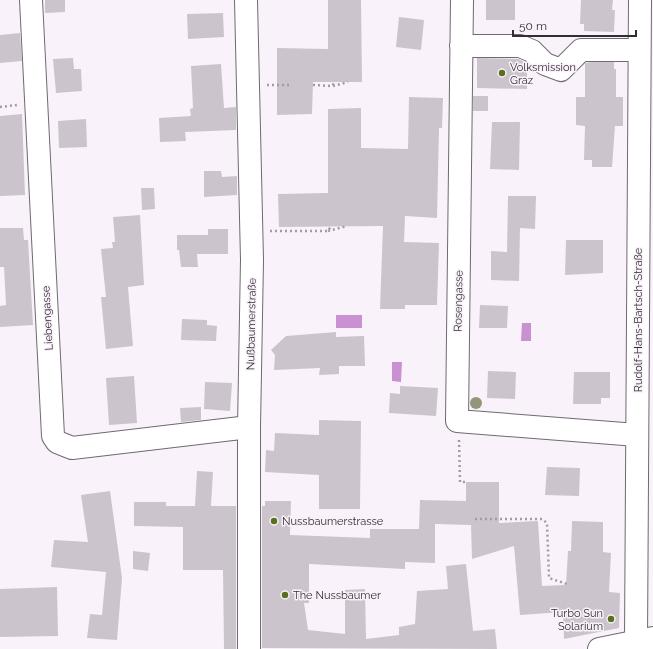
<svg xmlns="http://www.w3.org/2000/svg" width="653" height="649" viewBox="0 0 653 649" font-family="Raleway,sans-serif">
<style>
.water{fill:#ca91d2}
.building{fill:#ccc4cc}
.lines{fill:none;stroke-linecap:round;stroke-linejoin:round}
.minor-casing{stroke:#706971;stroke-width:24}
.major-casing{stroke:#706971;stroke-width:24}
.path{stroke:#a29ca2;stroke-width:2.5;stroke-dasharray:2 3;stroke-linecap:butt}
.minor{stroke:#fff;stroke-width:22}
.major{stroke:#fff;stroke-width:22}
.tree{fill:#92977a}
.poi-dot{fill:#5b701f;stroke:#faf2fb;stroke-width:1.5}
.labels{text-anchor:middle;stroke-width:3;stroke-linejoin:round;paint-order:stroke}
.poi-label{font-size:11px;fill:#312e31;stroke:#faf2fb;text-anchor:start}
.street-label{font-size:11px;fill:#312e31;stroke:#faf2fb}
</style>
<rect width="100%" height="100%" fill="#faf2fb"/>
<!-- water -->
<path class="water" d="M 336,315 L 362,315 L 362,328 L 336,328 Z
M 522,323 L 531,323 L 531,341 L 521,341 Z
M 392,362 L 402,362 L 401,382 L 392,381 Z"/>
<!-- building -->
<path class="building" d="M 45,0 L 65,0 L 65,12 L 45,13 Z
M 328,0 L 361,0 L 362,82 L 313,82 L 312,114 L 277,115 L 277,48 L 328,49 Z
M 486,0 L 515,0 L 515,20 L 486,20 Z
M 581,0 L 613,0 L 612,10 L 615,10 L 614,32 L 584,31 L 584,24 L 580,24 Z
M 223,13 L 224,37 L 188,39 L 187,14 Z
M 399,17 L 424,20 L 421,50 L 396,47 Z
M 20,33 L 22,61 L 0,63 L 0,35 Z
M 73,58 L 74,69 L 81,69 L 82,91 L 56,93 L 53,59 Z
M 477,58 L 518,59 L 525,62 L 527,64 L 527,89 L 477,88 Z
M 592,62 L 614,62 L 614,69 L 616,69 L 616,97 L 623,97 L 623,126 L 615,126 L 612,167 L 592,167 L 592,160 L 584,160 L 585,126 L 576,125 L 576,97 L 585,97 L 585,63 Z
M 221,64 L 224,108 L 236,107 L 236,130 L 185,132 L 186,141 L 160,142 L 159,118 L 191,116 L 190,109 L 193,108 L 191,66 Z
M 473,96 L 488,96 L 488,111 L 473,111 Z
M 409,97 L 443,98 L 442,128 L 439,128 L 437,218 L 405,216 L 404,242 L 439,243 L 437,305 L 405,305 L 405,309 L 380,309 L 383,226 L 279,227 L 278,194 L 328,193 L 328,109 L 361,108 L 361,148 L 408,149 Z
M 22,114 L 25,195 L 0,196 L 0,116 Z
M 86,119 L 87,147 L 59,148 L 58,121 Z
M 492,122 L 520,122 L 519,170 L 490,169 Z
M 204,171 L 221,171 L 222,177 L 237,176 L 237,195 L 204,197 Z
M 141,188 L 154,188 L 155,209 L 142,210 Z
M 508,196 L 536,196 L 535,229 L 520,228 L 519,281 L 491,280 L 491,251 L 507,252 Z
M 140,215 L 144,285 L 128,287 L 133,346 L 106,349 L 101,297 L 106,297 L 101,249 L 113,248 L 112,242 L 115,242 L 113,217 Z
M 0,228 L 23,228 L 24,240 L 28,240 L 33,325 L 0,327 L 0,306 L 6,305 L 4,267 L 0,267 Z
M 208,229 L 228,229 L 228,254 L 197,254 L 198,267 L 181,267 L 179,250 L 177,250 L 177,235 L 208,235 Z
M 566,240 L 603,240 L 603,273 L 565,275 Z
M 480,305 L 508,306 L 507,328 L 479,328 Z
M 182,319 L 207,320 L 207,325 L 217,326 L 216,341 L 181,340 Z
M 336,332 L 336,337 L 364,336 L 365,366 L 339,366 L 339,374 L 319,375 L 320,368 L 274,370 L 275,355 L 271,350 L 286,336 Z
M 488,371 L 516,372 L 515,399 L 487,398 Z
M 574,372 L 610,372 L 610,398 L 601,398 L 601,404 L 573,404 Z
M 134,376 L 137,423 L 109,425 L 106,378 Z
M 205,382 L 232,383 L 230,411 L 204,409 Z
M 400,386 L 438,388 L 436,416 L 389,413 L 390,393 L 400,394 Z
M 201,407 L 201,420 L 181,422 L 180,408 Z
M 319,420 L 361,421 L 360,509 L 319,509 L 319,475 L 265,472 L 266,450 L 274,451 L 275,433 L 319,435 Z
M 547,467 L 580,468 L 579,496 L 545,495 Z
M 197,471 L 213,472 L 211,506 L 236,506 L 236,649 L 224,649 L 223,570 L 183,570 L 183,527 L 134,526 L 134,502 L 166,502 L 166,506 L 195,506 Z
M 466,482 L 499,482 L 499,523 L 538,521 L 542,586 L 566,585 L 568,551 L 571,551 L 572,521 L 603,522 L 603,552 L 611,553 L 609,592 L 620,593 L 619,628 L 564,639 L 563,612 L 520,615 L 514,546 L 472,559 L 471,525 L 435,524 L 435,563 L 405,562 L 405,569 L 309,564 L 309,603 L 304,603 L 308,630 L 345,634 L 345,590 L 365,589 L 366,639 L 399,635 L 399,627 L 415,624 L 417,591 L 448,589 L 446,566 L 466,564 L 473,631 L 495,629 L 497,649 L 262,648 L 262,506 L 265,506 L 265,501 L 291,501 L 290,535 L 370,538 L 370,529 L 419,529 L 420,500 L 466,501 Z
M 110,491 L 122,578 L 117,640 L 87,638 L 90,614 L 102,615 L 106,572 L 51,567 L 54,540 L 88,542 L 81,495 Z
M 133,551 L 150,553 L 148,571 L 133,569 Z
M 57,587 L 58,636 L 0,637 L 0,589 Z"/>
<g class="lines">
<!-- minor casing -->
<g class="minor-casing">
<path id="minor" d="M 31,0 L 53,436 L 57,442 L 72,448 L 249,427
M 246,0 L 252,260 L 249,427 L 249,649
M 462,0 L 457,421 L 637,435
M 461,46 L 520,46 L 532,51 L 545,64 L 561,70 L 581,50 L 639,50
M 636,640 L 640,0"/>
</g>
<!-- major casing -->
<g class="major-casing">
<path id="major" d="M 599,649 L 653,638"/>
</g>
<!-- path -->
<path class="path" d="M 267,85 L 292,85
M 313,85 L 332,86 L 335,82
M 333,86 L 348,82
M 0,107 L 17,105
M 270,231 L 328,231 L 331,226
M 328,231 L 347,226
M 459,440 L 460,482 L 466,482
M 475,519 L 542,519 L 547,523 L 549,578 L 567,584"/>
<!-- minor -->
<use href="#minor" class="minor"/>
<!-- major -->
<use href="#major" class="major"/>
</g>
<!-- trees -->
<circle class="tree" cx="476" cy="403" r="6"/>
<!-- markers -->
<g class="poi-dot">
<circle cx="502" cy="73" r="4"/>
<circle cx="274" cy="521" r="4"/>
<circle cx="285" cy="595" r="4"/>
<circle cx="611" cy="619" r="4"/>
</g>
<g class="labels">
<!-- poi labels -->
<g class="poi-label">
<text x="510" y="71">Volksmission<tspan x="510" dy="13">Graz</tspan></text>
<text x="282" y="525">Nussbaumerstrasse</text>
<text x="293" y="599">The Nussbaumer</text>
<text x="603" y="617" text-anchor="end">Turbo Sun<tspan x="603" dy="13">Solarium</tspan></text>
</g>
<!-- street labels -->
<g class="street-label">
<text transform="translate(458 301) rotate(-89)" y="4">Rosengasse</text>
<text transform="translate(47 318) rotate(-93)" y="4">Liebengasse</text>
<text transform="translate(638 320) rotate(-90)" y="4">Rudolf-Hans-Bartsch-Straße</text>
<text transform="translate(251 324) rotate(-89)" y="4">Nußbaumerstraße</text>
</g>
</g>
<!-- scale -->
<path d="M513 30v6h123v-6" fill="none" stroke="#312e31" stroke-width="2"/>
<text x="519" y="30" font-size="12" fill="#312e31" stroke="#faf2fb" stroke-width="3" paint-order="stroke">50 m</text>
</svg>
